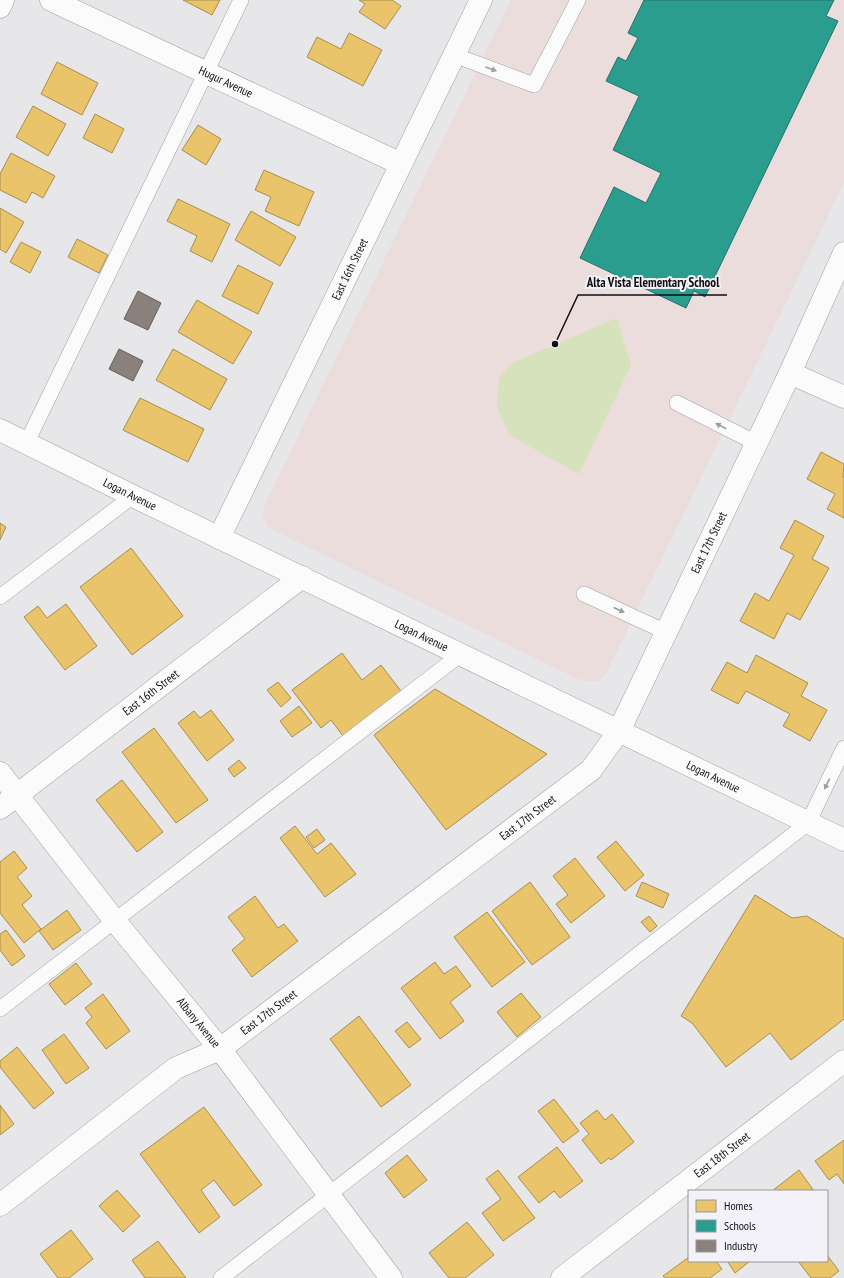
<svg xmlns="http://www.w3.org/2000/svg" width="844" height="1278" viewBox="0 0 844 1278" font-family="'PT Sans Narrow',sans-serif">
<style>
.education{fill:#ebdddb}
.green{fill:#d5e2bc}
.homes{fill:#e9c46a;stroke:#a88e4f}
.schools{fill:#2a9d8f;stroke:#227269}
.industry{fill:#8a817c;stroke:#655f5c}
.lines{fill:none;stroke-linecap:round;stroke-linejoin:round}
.lane-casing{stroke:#a1a1a3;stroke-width:16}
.street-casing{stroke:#a1a1a3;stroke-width:23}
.secondary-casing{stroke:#a1a1a3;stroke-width:23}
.lane{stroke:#fbfbfc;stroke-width:15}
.street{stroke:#fbfbfc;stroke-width:22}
.secondary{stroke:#fbfbfc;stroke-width:22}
.oneway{fill:#9d9d9e}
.labels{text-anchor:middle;stroke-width:4;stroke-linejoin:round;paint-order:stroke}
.street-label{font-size:12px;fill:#0f0f11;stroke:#f3f2f8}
.leader{fill:none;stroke:#0f0f11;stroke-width:1.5}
.callout-dot{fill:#0f0f11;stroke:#f3f2f8;stroke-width:1.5}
.callout-label{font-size:13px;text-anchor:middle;font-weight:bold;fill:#0f0f11;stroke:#f3f2f8;stroke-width:4;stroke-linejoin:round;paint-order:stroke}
</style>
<rect width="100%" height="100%" fill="#e7e6e9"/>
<!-- education -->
<path class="education" d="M 511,0 L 844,0 L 844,183 L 606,674 L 598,681 L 587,682 L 576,678 L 269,528 L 263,517 L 265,504 Z"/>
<!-- green -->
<path class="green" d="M 617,318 L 631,365 L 579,474 L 509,435 L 497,406 L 499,378 L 510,364 Z"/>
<!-- homes -->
<path class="homes" d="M 183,0 L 220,0 L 212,15 Z
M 359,0 L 392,0 L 401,6 L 385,29 L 359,12 L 365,4 Z
M 349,33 L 382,50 L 363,86 L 307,57 L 317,37 L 341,49 Z
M 57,62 L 98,83 L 82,115 L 41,94 Z
M 33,106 L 66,124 L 48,156 L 16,137 Z
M 95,114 L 124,129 L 112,153 L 83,138 Z
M 198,125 L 221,139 L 206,165 L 182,150 Z
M 11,153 L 55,176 L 43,198 L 32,192 L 26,203 L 0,190 L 0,174 Z
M 264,170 L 314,192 L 299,226 L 265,211 L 271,197 L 255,190 Z
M 178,199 L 230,224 L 212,262 L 190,251 L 197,236 L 167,221 Z
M 0,208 L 24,222 L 6,253 L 0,249 Z
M 251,211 L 296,237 L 280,266 L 235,240 Z
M 77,239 L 108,255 L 99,273 L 68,257 Z
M 21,242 L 41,252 L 30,273 L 10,262 Z
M 238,265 L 273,283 L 258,314 L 222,296 Z
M 197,300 L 252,332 L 233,364 L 178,332 Z
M 173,349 L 227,379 L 210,410 L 156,380 Z
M 140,398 L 204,429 L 188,462 L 123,430 Z
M 821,452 L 844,464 L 843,477 L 844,477 L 844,518 L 827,509 L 835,494 L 807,479 Z
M 795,520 L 824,536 L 812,559 L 829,568 L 800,620 L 787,613 L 774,639 L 740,621 L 755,593 L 769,601 L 794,555 L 780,548 Z
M 0,523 L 6,527 L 0,540 Z
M 131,548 L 183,616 L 132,655 L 80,587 Z
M 66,604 L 97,646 L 65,670 L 24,617 L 38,606 L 47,618 Z
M 342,653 L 362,680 L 381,665 L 401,691 L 343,736 L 331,720 L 321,728 L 292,690 Z
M 756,655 L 808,683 L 801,696 L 827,710 L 810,741 L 783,726 L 790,714 L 746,691 L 738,704 L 711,690 L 727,662 L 747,673 Z
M 278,682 L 291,698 L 281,707 L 267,690 Z
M 435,689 L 547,754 L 446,830 L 374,735 Z
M 299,706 L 312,723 L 292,737 L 280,721 Z
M 211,710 L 234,740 L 207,761 L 178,723 L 194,711 L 200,718 Z
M 154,728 L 208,800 L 176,823 L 122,752 Z
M 239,760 L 246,768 L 234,777 L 228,769 Z
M 122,780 L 163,832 L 137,852 L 96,800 Z
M 295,826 L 317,854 L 331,843 L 356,874 L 325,897 L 280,838 Z
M 317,829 L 325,840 L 314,848 L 306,837 Z
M 616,841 L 644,875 L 625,891 L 597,857 Z
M 14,851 L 27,868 L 17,877 L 32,896 L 22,905 L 41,929 L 24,943 L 0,913 L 0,862 Z
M 575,858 L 605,896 L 571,923 L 556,904 L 568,895 L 553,876 Z
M 530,882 L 570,937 L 532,965 L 492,911 Z
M 642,882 L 669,894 L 663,908 L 636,896 Z
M 755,895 L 792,918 L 807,916 L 844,939 L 844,1019 L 791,1060 L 770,1033 L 726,1067 L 692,1023 L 681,1016 Z
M 255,896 L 278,928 L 284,924 L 298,941 L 252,977 L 232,950 L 245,939 L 228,917 Z
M 67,910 L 81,930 L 53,950 L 39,931 Z
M 487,912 L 525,962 L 492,987 L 454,937 Z
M 649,916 L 657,926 L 650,932 L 641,922 Z
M 6,930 L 25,956 L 12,966 L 0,950 L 0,934 Z
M 435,962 L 444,974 L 456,966 L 471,986 L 450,1002 L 464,1021 L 440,1039 L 401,988 Z
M 76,963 L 92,984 L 65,1005 L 49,984 Z
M 521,993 L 541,1017 L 517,1037 L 497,1012 Z
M 103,994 L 130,1031 L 106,1049 L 86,1023 L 92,1017 L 85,1008 Z
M 359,1016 L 411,1085 L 381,1107 L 330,1039 Z
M 407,1022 L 421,1039 L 409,1048 L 395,1031 Z
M 64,1034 L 89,1068 L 66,1084 L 42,1050 Z
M 17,1047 L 54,1093 L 34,1109 L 0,1067 L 0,1061 Z
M 554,1099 L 579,1131 L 563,1143 L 538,1111 Z
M 0,1105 L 14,1124 L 0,1135 Z
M 204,1107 L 262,1185 L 234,1206 L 214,1180 L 201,1190 L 220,1217 L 199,1233 L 140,1154 Z
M 597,1110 L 605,1120 L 612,1114 L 634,1142 L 611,1160 L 609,1158 L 601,1164 L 582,1140 L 589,1134 L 580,1123 Z
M 844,1140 L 844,1184 L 837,1174 L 829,1180 L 815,1161 Z
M 557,1147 L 583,1181 L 560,1198 L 554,1191 L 539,1203 L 518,1177 Z
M 407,1155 L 427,1180 L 404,1198 L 385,1173 Z
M 498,1170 L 535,1218 L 503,1241 L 482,1213 L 501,1199 L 486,1179 Z
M 799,1170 L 814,1191 L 772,1191 Z
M 117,1190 L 140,1216 L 123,1232 L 99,1206 Z
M 467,1222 L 494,1255 L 465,1278 L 449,1278 L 429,1253 Z
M 71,1230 L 93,1259 L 69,1278 L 58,1278 L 40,1254 Z
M 158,1241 L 186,1278 L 145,1278 L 132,1260 Z
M 827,1255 L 839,1271 L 830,1278 L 811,1278 L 798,1261 L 827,1261 Z
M 689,1257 L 689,1261 L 716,1261 L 722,1269 L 710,1278 L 665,1278 L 663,1276 Z
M 727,1261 L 750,1261 L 735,1273 Z"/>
<!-- schools -->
<path class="schools" d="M 644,0 L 834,0 L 826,16 L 838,21 L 705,297 L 694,291 L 686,308 L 580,258 L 614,187 L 646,203 L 661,173 L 613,150 L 639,96 L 606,81 L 618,57 L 626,61 L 638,38 L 628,33 Z"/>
<!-- industry -->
<path class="industry" d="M 138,291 L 161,303 L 148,330 L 124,319 Z
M 119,349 L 143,361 L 133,381 L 109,369 Z"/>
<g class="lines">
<!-- lane casing -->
<g class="lane-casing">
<path id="lane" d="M 454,55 L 534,85 L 578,0
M 677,403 L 756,443
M 27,442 L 241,0
M 584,594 L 666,632
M 0,597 L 133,496
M 0,1009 L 461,654
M 221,1278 L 808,823 L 844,748"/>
</g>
<!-- street casing -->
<g class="street-casing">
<g id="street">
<path id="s1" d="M 51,0 L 401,164"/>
<path d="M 0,7 L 3,0"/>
<path d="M 790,373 L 844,397"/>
<path id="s2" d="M 219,538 L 481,0"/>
<path id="s3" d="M 0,773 L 115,921 L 220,1049 L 391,1278"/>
<path id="s4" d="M 0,808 L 302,577"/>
<path id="s5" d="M 0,1205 L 176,1068 L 220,1049 L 591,770 L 619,731 L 790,373 L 844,253"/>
<path id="s6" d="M 562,1278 L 844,1061"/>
</g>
</g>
<!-- secondary casing -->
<g class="secondary-casing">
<g id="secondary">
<path id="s7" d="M 0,430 L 133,496 L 844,840"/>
</g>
</g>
<!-- lane -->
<use href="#lane" class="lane"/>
<!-- street -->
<use href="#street" class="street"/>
<!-- secondary -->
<use href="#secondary" class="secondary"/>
</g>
<!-- one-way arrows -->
<defs><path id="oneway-solid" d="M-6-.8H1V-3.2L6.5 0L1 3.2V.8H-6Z"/></defs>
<g class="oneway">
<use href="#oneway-solid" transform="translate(491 69) rotate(20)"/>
<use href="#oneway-solid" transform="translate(721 426) rotate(-153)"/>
<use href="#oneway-solid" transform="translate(619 610) rotate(25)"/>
<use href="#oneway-solid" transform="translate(827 784) rotate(116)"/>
</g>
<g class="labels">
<!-- street labels -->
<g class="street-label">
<text dy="4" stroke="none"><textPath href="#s1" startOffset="193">Hugur Avenue</textPath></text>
<text dy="4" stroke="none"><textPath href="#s2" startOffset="299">East 16th Street</textPath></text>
<text dy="4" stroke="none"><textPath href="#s7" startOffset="145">Logan Avenue</textPath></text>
<text dy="4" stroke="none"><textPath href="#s5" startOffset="992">East 17th Street</textPath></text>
<text dy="4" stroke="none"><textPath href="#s7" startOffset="469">Logan Avenue</textPath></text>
<text dy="4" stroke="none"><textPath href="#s4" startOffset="190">East 16th Street</textPath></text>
<text dy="4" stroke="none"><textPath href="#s7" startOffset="793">Logan Avenue</textPath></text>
<text dy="4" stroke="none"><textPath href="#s5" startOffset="656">East 17th Street</textPath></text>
<text dy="4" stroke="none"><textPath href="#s5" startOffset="332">East 17th Street</textPath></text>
<text dy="4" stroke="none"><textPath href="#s3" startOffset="319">Albany Avenue</textPath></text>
<text dy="4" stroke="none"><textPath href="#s6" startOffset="202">East 18th Street</textPath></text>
</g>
</g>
<!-- callouts -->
<path class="leader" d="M555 344L578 295H727"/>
<circle class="callout-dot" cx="555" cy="344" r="4"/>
<g class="callout-label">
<text x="653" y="287">Alta Vista Elementary School</text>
</g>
<!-- legend -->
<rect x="688" y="1190" width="140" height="72" fill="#f3f2f8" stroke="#98979c"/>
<rect x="696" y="1200" width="20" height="12" fill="#e9c46a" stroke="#98979c"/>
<text x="724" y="1210" font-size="12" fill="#0f0f11">Homes</text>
<rect x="696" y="1220" width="20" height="12" fill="#2a9d8f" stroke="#98979c"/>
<text x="724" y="1230" font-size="12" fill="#0f0f11">Schools</text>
<rect x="696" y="1240" width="20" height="12" fill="#8a817c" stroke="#98979c"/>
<text x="724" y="1250" font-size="12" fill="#0f0f11">Industry</text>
</svg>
